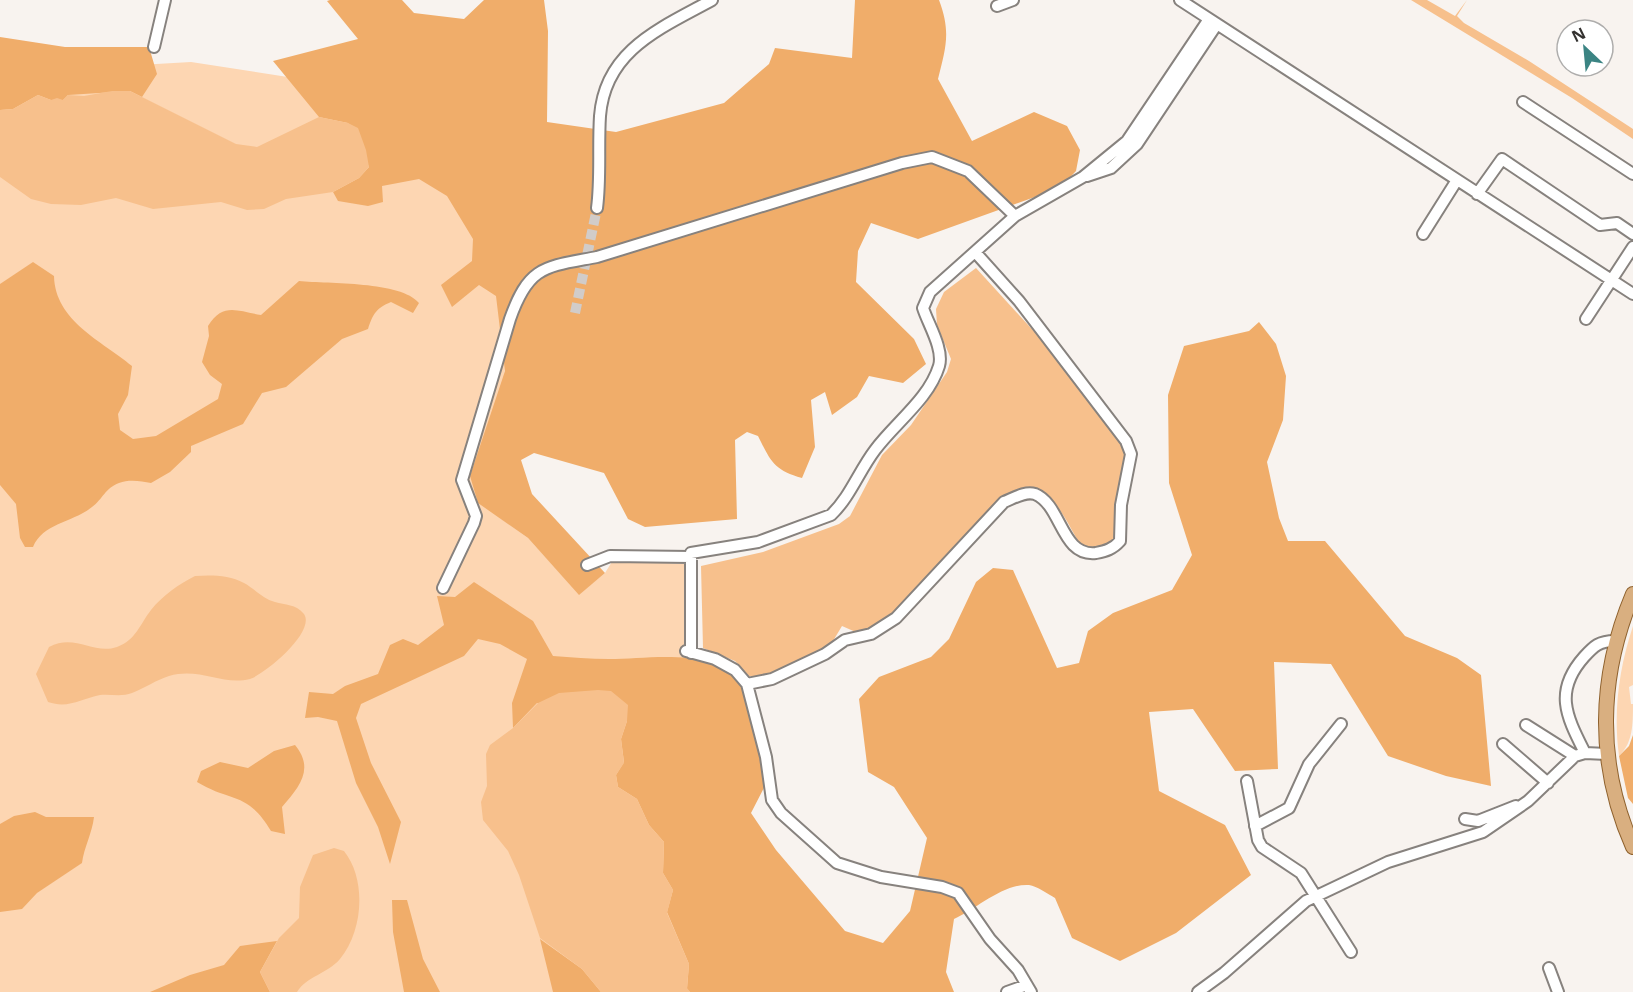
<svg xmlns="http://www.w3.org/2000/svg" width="1633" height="992" viewBox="0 0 1633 992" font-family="'Open Sans',sans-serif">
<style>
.green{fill:#fdd6b2}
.forest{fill:#f0ad6a}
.water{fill:#f7c08c}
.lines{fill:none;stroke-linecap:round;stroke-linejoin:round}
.minor-tunnel{stroke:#d1ccc9;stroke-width:10;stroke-dasharray:10 5;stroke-linecap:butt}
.minor-casing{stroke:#87827e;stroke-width:14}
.major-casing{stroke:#8e612d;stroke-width:16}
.minor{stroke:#fff;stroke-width:10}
.major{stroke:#d9af80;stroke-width:14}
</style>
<rect width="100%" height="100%" fill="#f8f3ef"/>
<!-- green -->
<path class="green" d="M 191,62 L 352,87 L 509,245 L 500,518 L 528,538 L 579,594 L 605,573 L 613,560 L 686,564 L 693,992 L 0,992 L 0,73 Z
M 1633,626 L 1633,685 L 1629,687 L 1631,704 L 1633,704 C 1633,724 1633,743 1619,756 C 1613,712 1619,668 1633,626 Z"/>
<!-- forest -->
<path class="forest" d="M 330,0 L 402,0 L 414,13 L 464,19 L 484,0 L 544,0 L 548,31 L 547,122 L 616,132 L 724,103 L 769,64 L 775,48 L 852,58 L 855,0 L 939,0 C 951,32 946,47 938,79 L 972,141 L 1034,112 L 1067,126 L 1080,150 L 1076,171 L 1060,188 L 918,239 L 871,223 L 858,251 L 856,282 L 914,339 L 926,364 L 903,383 L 869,376 L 857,397 L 832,415 L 825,392 L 811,400 L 815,447 L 802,478 C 774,470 771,462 758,436 L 747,432 L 735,440 L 737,519 L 645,527 L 628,519 L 604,473 L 534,453 L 521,460 L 532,494 L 605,573 L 579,595 L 528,538 L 478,503 L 470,476 L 505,371 L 496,296 L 479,285 L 452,307 L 441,285 L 472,261 L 473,239 L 447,196 L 419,179 L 382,186 L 383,202 L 368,206 L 338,201 L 333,192 L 359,178 L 369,167 L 348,123 L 319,117 L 273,61 L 358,39 L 327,1 Z
M 0,37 L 65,47 L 149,47 L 157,74 L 142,97 L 130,91 L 68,95 L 63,100 L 51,100 L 38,95 L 13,109 L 0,110 Z
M 33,262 L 54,276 C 55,321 102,341 132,366 L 128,395 L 118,414 L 120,430 L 133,439 L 156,436 L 218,399 L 222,384 L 210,375 L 202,362 L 209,336 L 208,326 C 223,302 237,311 261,315 L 299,281 C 329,284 401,281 419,303 L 413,313 L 391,302 C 376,308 373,314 368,329 L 342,339 L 286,387 L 262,393 L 243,424 L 191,446 L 191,452 L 170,472 L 151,483 C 141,481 129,479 119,483 C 105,488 103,499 92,507 C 72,523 43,523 33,547 L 25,547 L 20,538 L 16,504 L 0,485 L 0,284 Z
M 1259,322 L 1276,344 L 1286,376 L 1283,420 L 1267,462 L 1279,518 L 1288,541 L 1325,541 L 1405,636 L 1457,658 L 1481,675 L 1491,786 L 1446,776 L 1388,756 L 1331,664 L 1274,662 L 1278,769 L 1235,771 L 1193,709 L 1149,712 L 1159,791 L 1225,825 L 1251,875 L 1176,933 L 1120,961 L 1072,938 L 1055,898 C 1048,894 1037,886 1029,885 C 1004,883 976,909 954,919 L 946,972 L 954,992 L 690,992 L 687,989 L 689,964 L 667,912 L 673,890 L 663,873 L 664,842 L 649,825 L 637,799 L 618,787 L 616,775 L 624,762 L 621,739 L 627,721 L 537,703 L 513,728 L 512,703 L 527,659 L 500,644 L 478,639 L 464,656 L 361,704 L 356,718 L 371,763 L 401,822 L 390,864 L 378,827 L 356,783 L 337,721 L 318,717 L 305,718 L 309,692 L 333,694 L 345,686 L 378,674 L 390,645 L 403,639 L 418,645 L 444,625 L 437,596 L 455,597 L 474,582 L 533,621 L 553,656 C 571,657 590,659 609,659 C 652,659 715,646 744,686 L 767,782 L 751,813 L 776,850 L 845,931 L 883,943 L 910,911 L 927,838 L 894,787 L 868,772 L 859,699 L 879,677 L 931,657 L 949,639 L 976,582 L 993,568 L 1013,570 L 1057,668 L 1079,663 L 1088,631 L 1113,613 L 1172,590 L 1192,555 L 1169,483 L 1168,395 L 1184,346 L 1249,331 Z
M 1633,735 L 1633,804 L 1628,798 L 1619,756 L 1629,746 Z
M 295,745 C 315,769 299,787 282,807 L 285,834 L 271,831 C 247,791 232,803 197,782 L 201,771 L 220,762 L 248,768 L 274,751 Z
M 35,812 L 46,817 L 94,817 C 92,834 84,847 82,863 L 37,893 L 22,909 L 0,912 L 0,824 L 14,816 Z
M 392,900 L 407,900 L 423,959 L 440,992 L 404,992 L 393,932 Z
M 540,939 L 582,969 L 601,992 L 553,992 Z
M 277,941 L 260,972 L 270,992 L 150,992 L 190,975 L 224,965 L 240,946 Z"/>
<!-- water -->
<path class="water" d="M 1411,0 L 1427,0 L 1455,16 L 1467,0 L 1457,16 L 1464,23 L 1529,61 L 1633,129 L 1633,139 L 1572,98 Z
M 112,91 L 130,91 L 236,144 L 257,147 L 319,117 L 348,123 L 358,128 L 366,150 L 369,167 L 359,178 L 333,192 L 286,199 L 264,209 L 247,210 L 221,202 L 153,209 L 116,198 L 81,205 L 51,204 L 31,199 L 0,177 L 0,110 L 13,109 L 38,95 L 51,100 L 57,98 L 63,100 L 68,95 L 84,96 Z
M 976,268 L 1062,362 L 1131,454 L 1118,532 L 1113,543 L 1098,550 L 1082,547 C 1067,525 1056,489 1025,489 L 882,627 L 858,633 L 842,626 L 830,646 L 773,674 L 758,677 L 749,676 L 735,661 L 703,648 L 701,566 L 763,552 L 839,524 L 850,516 L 882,455 L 911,425 L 947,372 L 951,359 L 937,325 L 936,309 L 944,292 Z
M 195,576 C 212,575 229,575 244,583 C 255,589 263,599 275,602 C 285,605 296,604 304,614 C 316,632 265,674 250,679 C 222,686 200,667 169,676 C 156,680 145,688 132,693 C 122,697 111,694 100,695 C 81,699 68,709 48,702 L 36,674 L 49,647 C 75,633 93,655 117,647 C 136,640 140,624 151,610 C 162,596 179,584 195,576 Z
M 598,690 L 611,691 L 628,705 L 627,721 L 621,739 L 624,763 L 616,775 L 618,787 L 637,799 L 649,825 L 664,842 L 663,873 L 673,890 L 667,913 L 689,964 L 687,988 L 690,992 L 601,992 L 582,969 L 540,938 L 519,875 L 508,851 L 483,820 L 481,802 L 487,786 L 486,754 L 490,745 L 513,728 L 538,703 L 559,693 Z
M 334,848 L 344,851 C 367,880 363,931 340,959 C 327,974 307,976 297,992 L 270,992 L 260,972 L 279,938 L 299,918 L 300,887 L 313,855 Z"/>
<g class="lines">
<!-- minor-tunnel -->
<path class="minor-tunnel" d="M 575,313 L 597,208"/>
<!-- minor casing -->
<g class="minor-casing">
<path id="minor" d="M 1180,0 L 1633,294
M 997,6 L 1013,0
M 154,47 L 165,0
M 1523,102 L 1633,174
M 1087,176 L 1111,168 L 1137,144 L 1217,24
M 1477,194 L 1502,159 L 1600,225 L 1617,223 L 1633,234
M 597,208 C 601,178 598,147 600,116 C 605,50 661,28 712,0
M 1423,234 L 1457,180
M 1586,319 L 1633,247
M 587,565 L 610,556 L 691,557
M 443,588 L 474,523 L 476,516 L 462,480 L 510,319 C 529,265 545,267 597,257 L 902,163 L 932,157 L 968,171 L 1015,216 L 1083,177 L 1127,141 L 1209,19
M 686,651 L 715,659 L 735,670 L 747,684 L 766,757 L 772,800 L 781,813 L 837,863 L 881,877 L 942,887 L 958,893 L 990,939 L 1018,970 L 1031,992
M 691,653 L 691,553 L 758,542 L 831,515 C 850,497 859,471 875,450 C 895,423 929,399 939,366 C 944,349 928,324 923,308 L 930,292 L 1015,216
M 747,684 L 772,679 L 825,654 L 845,640 L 871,634 L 896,618 L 1004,502 C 1014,498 1025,491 1035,494 C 1062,505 1061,557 1096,553 C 1106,551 1113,549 1120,541 L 1121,505 L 1131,454 L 1126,441 L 1019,301 L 975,252
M 1526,725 L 1575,756
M 1503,744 L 1548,783
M 1585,753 C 1567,717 1553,692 1584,657 C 1594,646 1599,641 1615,641
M 1247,781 L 1258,840 L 1262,847 L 1301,873 L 1351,952
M 1465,819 L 1478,821 L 1516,806
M 1255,826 L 1289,808 L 1309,764 L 1341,724
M 1549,968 L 1558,992
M 1007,992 L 1027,985
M 1198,992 L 1224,973 L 1306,901 L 1388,862 L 1483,832 L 1528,801 L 1575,756 L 1585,753 L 1607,754"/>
</g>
<!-- major casing -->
<g class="major-casing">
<path id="major" d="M 1633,594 C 1598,677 1596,764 1633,847"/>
</g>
<!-- minor -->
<use href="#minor" class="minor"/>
<!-- major -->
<use href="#major" class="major"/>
</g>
<!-- north arrow -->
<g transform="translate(1585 48) rotate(334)"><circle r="28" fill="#ffffff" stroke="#aeadac" stroke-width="1.5"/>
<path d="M0-4.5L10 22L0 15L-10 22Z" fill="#3b8483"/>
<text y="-9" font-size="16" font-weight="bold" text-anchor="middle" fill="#343230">N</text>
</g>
</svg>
